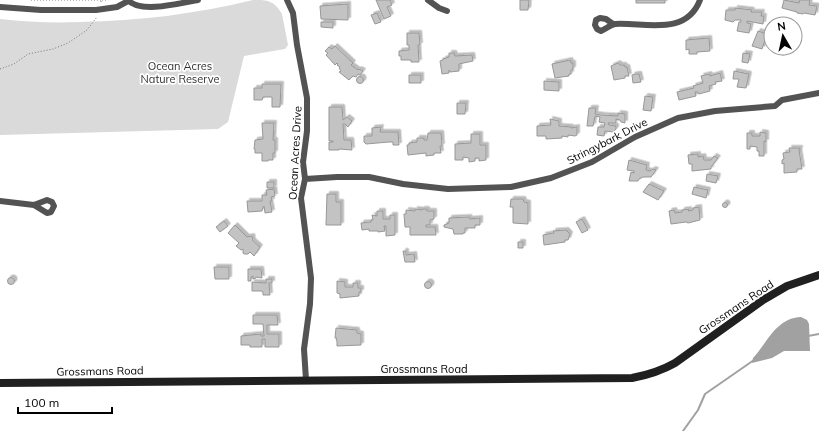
<svg xmlns="http://www.w3.org/2000/svg" width="819" height="431" viewBox="0 0 819 431" font-family="Mulish,sans-serif">
<style>
.green{fill:#dadada}
.water{fill:#a1a1a1}
.lines{fill:none;stroke-linecap:round;stroke-linejoin:round}
.stream{stroke:#a1a1a1;stroke-width:2}
.building{fill:#c3c3c3;stroke:#979797;filter:url(#shadow)}
.path{stroke:#757575;stroke-width:1;stroke-dasharray:1 2;stroke-linecap:butt}
.street{stroke:#535353;stroke-width:6}
.secondary{stroke:#202020;stroke-width:8}
.labels{text-anchor:middle;stroke-width:3.5;stroke-linejoin:round;paint-order:stroke}
.park-label{font-size:11px;fill:#313131;stroke:#fff}
.street-label{font-size:11px;fill:#000;stroke:#fff}
</style>
<defs>
<filter id="shadow"><feDropShadow dx="2.5" dy="-2.5" stdDeviation="0" flood-color="#0004"/></filter>
</defs>
<rect width="100%" height="100%" fill="#fff"/>
<!-- green -->
<path class="green" d="M 253,0 C 267,0 274,0 282,14 L 288,45 L 285,49 L 244,56 L 228,122 L 218,129 L 0,135 L 0,19 C 26,22 53,23 80,22 C 139,21 195,14 253,0 Z"/>
<!-- water -->
<path class="water" d="M 801,317 L 807,320 L 809,324 L 810,351 L 784,351 L 772,358 L 752,363 L 753,358 C 768,342 776,318 801,317 Z"/>
<g class="lines">
<!-- stream -->
<path class="stream" d="M 808,336 L 819,334
M 683,431 L 698,410 L 705,394 L 754,360"/>
</g>
<!-- building -->
<path class="building" d="M 376,0 L 390,0 L 392,5 L 387,7 L 391,16 L 384,19 Z
M 520,0 L 529,0 L 528,10 L 520,10 Z
M 636,0 L 665,0 L 665,3 L 636,3 Z
M 784,0 L 799,3 L 800,0 L 810,0 L 809,5 L 817,6 L 815,15 L 804,13 L 803,14 L 797,13 L 797,12 L 782,8 Z
M 348,4 L 348,20 L 321,19 L 320,6 Z
M 735,8 L 752,10 L 751,12 L 762,12 L 761,16 L 764,16 L 763,24 L 747,21 L 747,23 L 751,24 L 749,33 L 737,31 L 739,22 L 741,22 L 741,20 L 735,20 L 733,22 L 725,20 L 726,10 L 735,10 Z
M 377,13 L 381,22 L 375,24 L 371,15 Z
M 321,22 L 333,22 L 333,28 L 321,27 Z
M 758,31 L 767,34 L 762,49 L 752,46 Z
M 407,33 L 419,33 L 420,45 L 418,45 L 419,62 L 411,62 L 411,60 L 401,60 L 401,56 L 399,56 L 399,51 L 409,50 L 409,45 L 407,45 Z
M 709,38 L 710,51 L 697,52 L 697,54 L 689,54 L 689,49 L 686,50 L 686,40 Z
M 335,46 L 353,63 L 351,65 L 358,70 L 359,69 L 363,71 L 360,75 L 358,74 L 356,77 L 353,76 L 349,80 L 339,72 L 341,71 L 339,68 L 340,67 L 337,65 L 338,64 L 337,63 L 335,65 L 326,55 L 328,53 L 325,51 L 329,47 L 332,49 Z
M780 52a3 3 0 1 1 6 0a3 3 0 1 1-6 0Z
M 449,53 L 454,53 L 455,56 L 472,55 L 473,61 L 459,64 L 459,71 L 450,72 L 449,70 L 449,73 L 442,74 L 440,61 L 443,60 L 443,59 L 449,57 Z
M 743,53 L 750,54 L 748,63 L 742,62 Z
M 570,60 L 571,63 L 573,63 L 573,69 L 571,70 L 571,74 L 569,74 L 569,76 L 555,78 L 552,64 Z
M 618,63 L 620,65 L 624,65 L 625,67 L 627,67 L 629,76 L 625,76 L 625,78 L 614,80 L 611,66 Z
M 734,71 L 749,74 L 746,88 L 737,87 L 739,79 L 733,79 Z
M 720,73 L 722,81 L 715,82 L 716,84 L 709,86 L 710,91 L 699,94 L 698,92 L 695,92 L 696,96 L 679,100 L 677,92 L 694,88 L 693,86 L 703,83 L 701,76 L 709,74 L 710,76 Z
M 636,74 L 639,74 L 641,82 L 633,83 L 632,75 Z
M 409,75 L 421,75 L 421,83 L 409,83 Z
M356.5 80a3.5 3.5 0 1 1 7 0a3.5 3.5 0 1 1-7 0Z
M 544,81 L 559,82 L 559,91 L 544,90 Z
M 262,84 L 281,84 L 280,107 L 272,107 L 272,97 L 263,97 L 262,100 L 254,100 L 254,88 L 262,88 Z
M 645,96 L 653,97 L 651,111 L 643,110 Z
M 457,103 L 466,103 L 465,114 L 457,114 Z
M 329,107 L 342,107 L 343,120 L 347,117 L 352,121 L 348,127 L 345,124 L 343,124 L 344,140 L 351,140 L 352,150 L 339,149 L 339,150 L 329,150 L 329,142 L 333,142 L 333,141 L 329,141 Z
M 589,108 L 596,108 L 595,114 L 601,115 L 618,116 L 618,113 L 625,114 L 625,123 L 621,122 L 620,120 L 616,119 L 616,123 L 608,123 L 609,125 L 616,126 L 616,129 L 613,132 L 605,131 L 604,136 L 597,135 L 598,127 L 604,127 L 605,123 L 599,122 L 600,117 L 595,116 L 593,126 L 587,126 Z
M 550,119 L 559,121 L 559,126 L 571,127 L 571,128 L 577,127 L 577,135 L 575,136 L 568,135 L 568,137 L 562,136 L 562,138 L 546,139 L 546,136 L 537,136 L 537,126 L 551,125 Z
M 262,123 L 274,123 L 273,140 L 275,140 L 275,153 L 273,153 L 273,160 L 268,160 L 268,161 L 262,161 L 262,153 L 255,153 L 255,149 L 254,149 L 255,140 L 263,139 Z
M 381,127 L 380,132 L 398,132 L 399,145 L 393,145 L 393,142 L 389,142 L 366,144 L 364,142 L 364,136 L 372,136 L 372,128 Z
M 760,132 L 766,133 L 766,142 L 764,141 L 764,156 L 759,156 L 759,151 L 757,151 L 757,147 L 750,146 L 750,149 L 747,149 L 747,133 L 752,133 L 752,136 L 760,136 Z
M 428,133 L 441,133 L 442,146 L 440,146 L 441,153 L 434,153 L 434,155 L 426,156 L 426,153 L 408,155 L 407,145 L 409,145 L 409,143 L 417,142 L 417,138 L 424,138 L 424,140 L 427,140 Z
M 471,134 L 480,134 L 480,145 L 486,145 L 486,160 L 479,161 L 479,158 L 475,158 L 475,161 L 469,162 L 469,158 L 463,157 L 463,160 L 455,160 L 455,144 L 471,143 Z
M 789,148 L 800,148 L 800,150 L 799,150 L 802,169 L 797,169 L 797,172 L 784,173 L 784,163 L 782,164 L 782,160 L 784,159 L 783,153 L 790,152 Z
M 698,154 L 698,157 L 703,156 L 704,160 L 711,160 L 714,156 L 718,158 L 711,167 L 711,169 L 692,171 L 692,164 L 689,164 L 688,155 Z
M 629,160 L 647,165 L 646,170 L 650,171 L 653,169 L 656,170 L 651,177 L 643,177 L 639,179 L 638,181 L 629,181 L 631,172 L 634,173 L 634,171 L 627,170 Z
M 707,174 L 718,176 L 716,183 L 706,181 Z
M 267,182 L 274,182 L 274,188 L 267,188 Z
M 649,184 L 664,191 L 658,200 L 643,192 Z
M 694,187 L 708,190 L 706,198 L 692,194 Z
M 274,189 L 275,196 L 271,197 L 272,201 L 270,201 L 272,212 L 265,213 L 264,206 L 263,207 L 262,211 L 248,212 L 247,201 L 262,201 L 262,195 L 267,195 L 266,190 Z
M 327,194 L 336,194 L 336,202 L 341,202 L 341,225 L 326,225 Z
M 511,199 L 523,199 L 524,202 L 528,203 L 528,224 L 513,223 L 513,207 L 510,207 Z
M722.5 205a2.5 2.5 0 1 1 5 0a2.5 2.5 0 1 1-5 0Z
M 699,207 L 700,220 L 688,223 L 686,222 L 671,224 L 669,211 L 674,210 L 675,213 L 682,212 L 682,210 L 689,209 L 688,211 L 693,210 L 693,208 Z
M 415,209 L 422,210 L 422,209 L 427,209 L 427,211 L 434,211 L 434,219 L 430,220 L 430,225 L 426,225 L 426,227 L 435,227 L 436,235 L 410,235 L 410,227 L 405,227 L 404,214 L 406,214 L 406,210 L 415,211 Z
M 377,211 L 383,211 L 383,219 L 390,219 L 390,215 L 395,215 L 395,235 L 386,236 L 386,226 L 384,226 L 385,231 L 378,232 L 378,231 L 369,231 L 369,229 L 362,230 L 361,223 L 371,222 L 371,220 L 373,220 L 372,215 L 377,216 Z
M 469,217 L 470,219 L 480,218 L 480,225 L 475,225 L 475,228 L 465,228 L 465,233 L 463,233 L 463,234 L 454,234 L 453,229 L 444,227 L 444,225 L 449,223 L 449,218 Z
M 582,219 L 588,230 L 582,233 L 576,222 Z
M 224,221 L 228,226 L 220,232 L 216,227 Z
M 235,225 L 247,237 L 252,236 L 253,241 L 260,247 L 254,256 L 250,252 L 248,254 L 244,254 L 243,253 L 243,249 L 241,250 L 236,246 L 239,243 L 228,233 Z
M 566,230 L 570,234 L 568,240 L 565,240 L 565,242 L 544,245 L 543,235 L 554,233 L 553,231 Z
M 518,242 L 523,242 L 523,248 L 518,248 Z
M 403,251 L 406,251 L 406,255 L 414,254 L 415,262 L 405,262 Z
M 214,267 L 229,267 L 229,279 L 215,279 Z
M 248,269 L 261,269 L 262,278 L 256,277 L 256,278 L 253,279 L 253,276 L 251,277 L 251,281 L 248,281 Z
M7.5 281a3.5 3.5 0 1 1 7 0a3.5 3.5 0 1 1-7 0Z
M 266,279 L 272,279 L 272,283 L 269,283 L 270,295 L 263,295 L 263,292 L 261,291 L 252,291 L 252,282 L 266,283 Z
M 337,281 L 345,282 L 345,287 L 353,287 L 353,283 L 358,283 L 358,288 L 361,288 L 361,292 L 359,292 L 359,296 L 340,298 L 340,294 L 337,293 Z
M424.5 285a3.5 3.5 0 1 1 7 0a3.5 3.5 0 1 1-7 0Z
M 253,315 L 277,315 L 278,325 L 267,325 L 267,334 L 279,334 L 279,347 L 265,347 L 265,339 L 262,339 L 262,347 L 250,347 L 250,345 L 241,345 L 241,336 L 261,334 L 261,336 L 264,336 L 263,324 L 253,324 Z
M 336,328 L 357,330 L 357,333 L 361,334 L 361,345 L 337,346 L 337,341 L 336,340 L 337,338 L 335,338 Z"/>
<g class="lines">
<!-- path -->
<path class="path" d="M 31,0 L 101,0
M 101,2 L 101,0 L 108,0
M 0,69 L 14,64 L 28,54 L 53,49 L 68,43 L 87,30 L 97,17"/>
<!-- street -->
<path class="street" d="M 128,0 C 140,14 181,3 198,0
M 287,0 L 293,13 L 297,45 L 307,98 L 307,131 L 303,162 L 305,179 L 301,198 L 311,278 L 310,304 L 304,349 L 306,380
M 428,0 L 439,8 L 447,11
M 0,7 L 41,10 L 96,10 L 117,7 L 128,1
M 613,24 L 606,19 L 600,18 L 596,20 L 595,25 L 597,29 L 601,31 C 606,29 610,25 615,24 C 644,22 686,37 700,0
M 305,179 L 337,177 L 369,177 L 403,184 L 448,189 L 511,187 L 551,178 L 592,162 L 635,137 L 678,118 L 715,111 L 775,106 L 782,100 L 819,93
M 0,201 L 34,205 L 47,200 L 52,202 L 54,206 L 51,212 L 47,213 L 34,205"/>
<!-- secondary -->
<path class="secondary" d="M 0,383 L 632,378 C 648,375 661,371 675,363 L 763,300 L 787,286 L 819,275"/>
</g>
<g class="labels">
<!-- park labels -->
<g class="park-label">
<text x="180" y="70">Ocean Acres<tspan x="180" dy="13">Nature Reserve</tspan></text>
</g>
<!-- street labels -->
<g class="street-label">
<text transform="translate(607 141) rotate(-27)" y="4">Stringybark Drive</text>
<text transform="translate(295 153) rotate(-87)" y="4">Ocean Acres Drive</text>
<text transform="translate(736 307) rotate(-34)" y="4">Grossmans Road</text>
<text x="424" y="373">Grossmans Road</text>
<text transform="translate(100 371) rotate(-1)" y="4">Grossmans Road</text>
</g>
</g>
<!-- north arrow -->
<g transform="translate(783 36) rotate(351)"><circle r="19" fill="#ffffff" stroke="#999999"/>
<path d="M0-3L7 15L0 10L-7 15Z" fill="#000000"/>
<text y="-6" font-size="11" font-weight="bold" text-anchor="middle" fill="#000000">N</text>
</g>
<!-- scale -->
<path d="M18 407v6h94v-6" fill="none" stroke="#000000" stroke-width="2"/>
<text x="24" y="407" font-size="12" fill="#000000" stroke="#ffffff" stroke-width="3" paint-order="stroke">100 m</text>
</svg>
